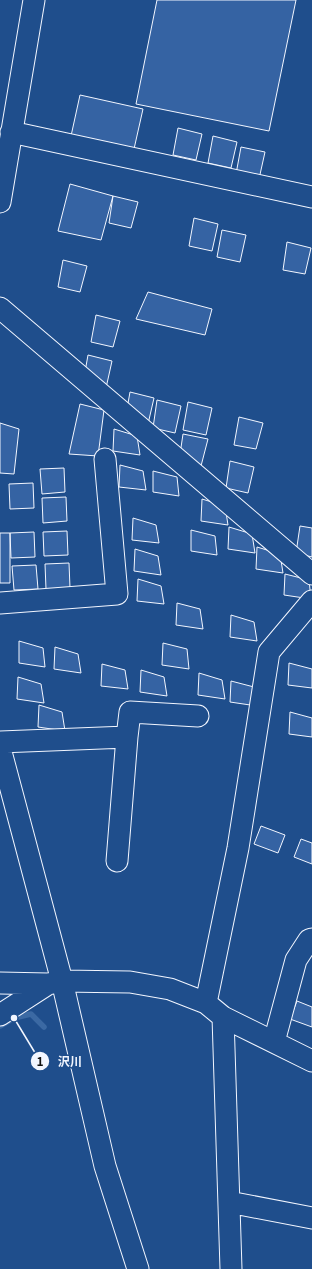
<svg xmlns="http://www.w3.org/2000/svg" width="312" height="1269" viewBox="0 0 312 1269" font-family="Georgia,'Noto Sans JP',serif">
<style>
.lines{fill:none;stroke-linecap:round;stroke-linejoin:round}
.stream{stroke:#3b69a3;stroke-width:5.5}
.building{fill:#3563a3;stroke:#f2f6ff}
.minor-casing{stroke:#f2f6ff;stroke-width:23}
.minor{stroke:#1f4e8c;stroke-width:21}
.leader{fill:none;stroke:#f2f6ff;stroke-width:1.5}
.callout-dot{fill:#f2f6ff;stroke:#1f4e8c;stroke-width:1.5}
.mark-label{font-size:12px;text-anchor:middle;font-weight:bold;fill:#111}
.callout-label{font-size:12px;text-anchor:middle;font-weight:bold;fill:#f2f6ff;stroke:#1f4e8c;stroke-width:3;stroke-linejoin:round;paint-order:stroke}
</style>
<rect width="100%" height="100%" fill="#1f4e8c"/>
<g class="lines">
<!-- stream -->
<path class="stream" d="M 0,1026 L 14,1018 L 31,1014 L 44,1027"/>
</g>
<!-- building -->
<path class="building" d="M 157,0 L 296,0 L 269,131 L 136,104 Z
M 80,95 L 143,109 L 134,149 L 71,136 Z
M 178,128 L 202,134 L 196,160 L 173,155 Z
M 213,136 L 237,142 L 231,168 L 208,163 Z
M 241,147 L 265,152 L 259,179 L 236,174 Z
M 70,184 L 113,196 L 101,240 L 58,231 Z
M 113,196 L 138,202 L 131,228 L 109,223 Z
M 194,218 L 218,224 L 212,251 L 189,246 Z
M 222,230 L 246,235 L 240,262 L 217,257 Z
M 287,242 L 311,248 L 305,274 L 283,270 Z
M 63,260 L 87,266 L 80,292 L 58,287 Z
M 148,292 L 212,309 L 205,335 L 136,319 Z
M 96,315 L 120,321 L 113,347 L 91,342 Z
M 88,355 L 112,361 L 106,388 L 83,383 Z
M 130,392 L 154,398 L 148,424 L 125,420 Z
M 157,400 L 181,406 L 175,433 L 153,428 Z
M 188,402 L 212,408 L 206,435 L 183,430 Z
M 80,404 L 104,410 L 98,456 L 69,454 Z
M 239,417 L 263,423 L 256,449 L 234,445 Z
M 0,423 L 19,429 L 14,474 L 0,473 Z
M 114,429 L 137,436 L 140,455 L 113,451 Z
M 183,434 L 208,439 L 201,466 L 179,461 Z
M 230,461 L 254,467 L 248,493 L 226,488 Z
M 120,465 L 143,471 L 146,490 L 119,487 Z
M 64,468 L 65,492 L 42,494 L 40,469 Z
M 153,471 L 177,477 L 179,496 L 153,492 Z
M 33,483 L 34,508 L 10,509 L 9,484 Z
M 66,497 L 67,521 L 43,523 L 42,498 Z
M 202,499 L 225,506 L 228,525 L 201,521 Z
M 133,518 L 156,525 L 159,543 L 132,540 Z
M 300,526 L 312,528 L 312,557 L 296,553 Z
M 229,527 L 252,534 L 255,553 L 228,549 Z
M 191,530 L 215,536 L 217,555 L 191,551 Z
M 67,531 L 68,555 L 44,556 L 43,532 Z
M 34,532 L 35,557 L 11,558 L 10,533 Z
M 0,533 L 10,533 L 10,583 L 0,583 Z
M 257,547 L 280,554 L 283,573 L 256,569 Z
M 135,549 L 158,556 L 161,575 L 134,571 Z
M 69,563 L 70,588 L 46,589 L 45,564 Z
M 36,565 L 38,589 L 14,590 L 12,566 Z
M 285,574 L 309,580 L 311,599 L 284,595 Z
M 138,579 L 161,586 L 164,604 L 137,601 Z
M 177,603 L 200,609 L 203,629 L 176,625 Z
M 231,615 L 254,622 L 257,641 L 230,637 Z
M 19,641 L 43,648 L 45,667 L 19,663 Z
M 163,643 L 187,649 L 189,669 L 162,665 Z
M 55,647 L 78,654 L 81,673 L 54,669 Z
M 289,663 L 312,669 L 312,688 L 288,685 Z
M 102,664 L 125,670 L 128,689 L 101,686 Z
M 141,670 L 164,677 L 167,696 L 140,692 Z
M 199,673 L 222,680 L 225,699 L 198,695 Z
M 18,677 L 41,684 L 44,703 L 17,699 Z
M 231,681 L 254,687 L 257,706 L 230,702 Z
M 39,705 L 62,712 L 65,731 L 38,727 Z
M 290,712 L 312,718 L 312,737 L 289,734 Z
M 261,826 L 285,835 L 278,853 L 254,844 Z
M 301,839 L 312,843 L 312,864 L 294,857 Z
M 297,1001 L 312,1007 L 312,1027 L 290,1019 Z"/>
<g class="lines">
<!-- minor casing -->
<g class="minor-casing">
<path id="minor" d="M 11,132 L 312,197
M 0,202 L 34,0
M 0,308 L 312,574
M 0,603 L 117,594 L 105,459
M 0,742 L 127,737 L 130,712 L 198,716
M 0,748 L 62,981 L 105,1166 L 138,1269
M 117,861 L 127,737
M 0,983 L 48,984 L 62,981 L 130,982 L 170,989 L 206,1003 L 223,1017 L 231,1269
M 206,1003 L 238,848 L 269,652 L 312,601
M 0,1015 L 48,984
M 223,1017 L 312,1061
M 274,1042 L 296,960 L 309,940 L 312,939
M 229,1202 L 312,1218"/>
</g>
<!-- minor -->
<use href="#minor" class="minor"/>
</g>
<!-- callouts -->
<path class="leader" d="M14 1018L40 1061"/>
<g class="callout-dot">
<circle cx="14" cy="1018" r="4"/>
<circle cx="40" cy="1061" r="10"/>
</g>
<g class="mark-label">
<text x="40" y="1066">1</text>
</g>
<g class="callout-label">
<text x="70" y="1066">沢川</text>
</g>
</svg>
